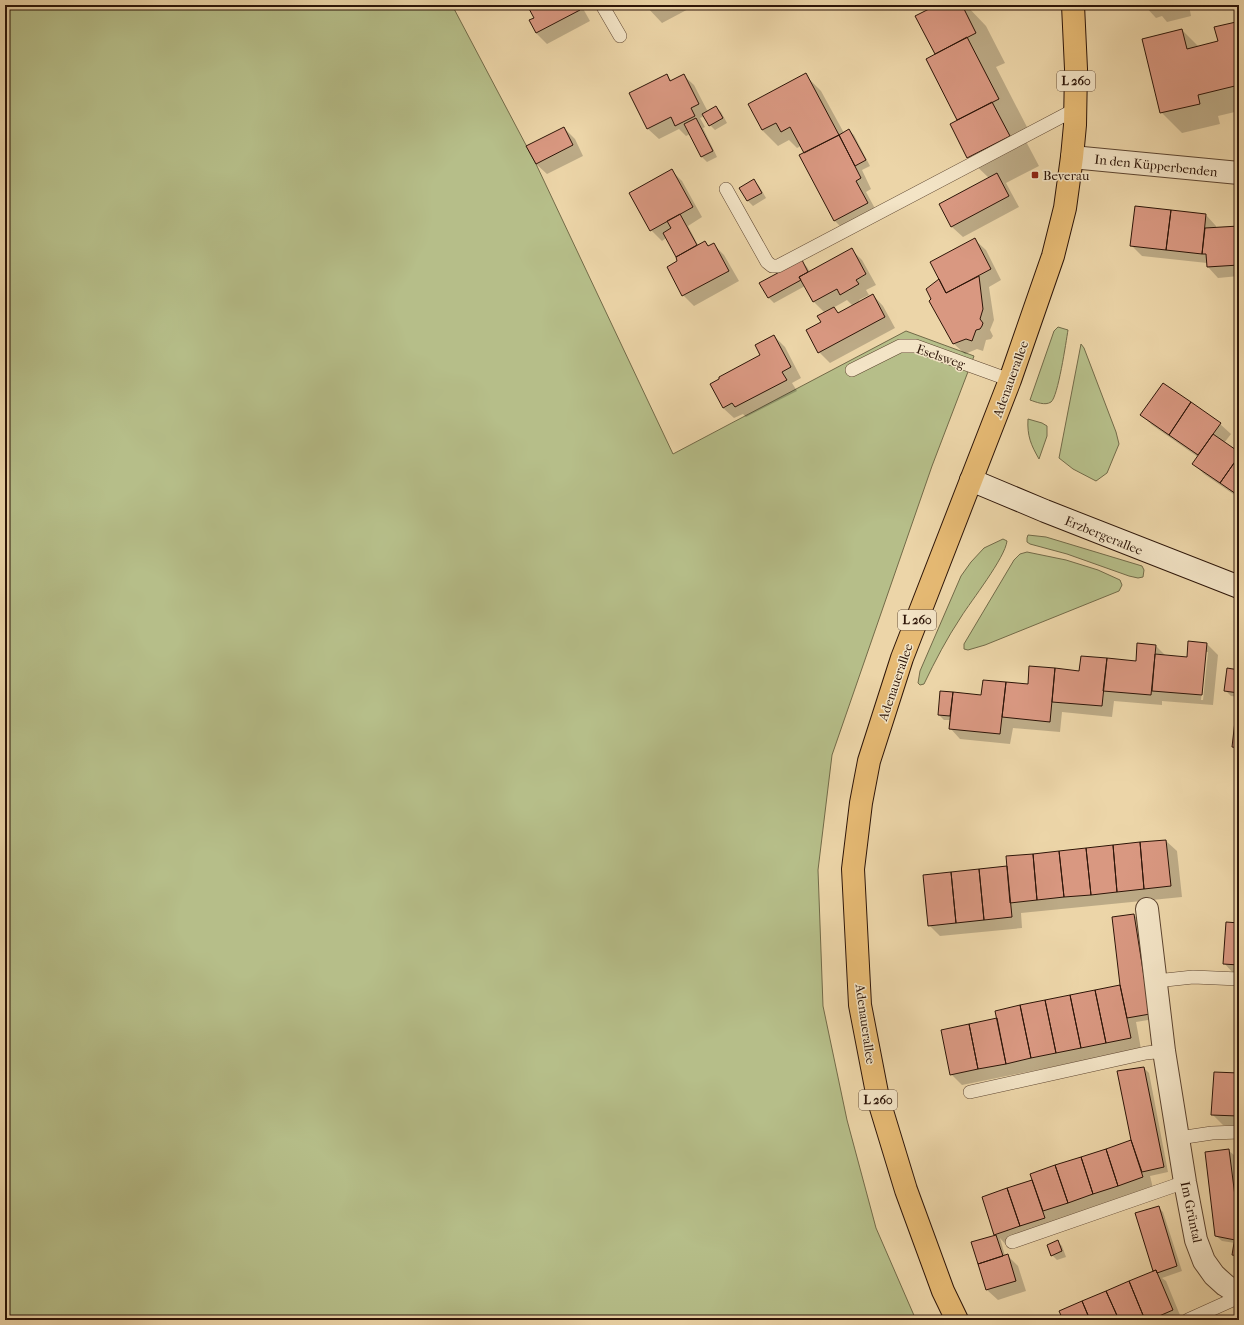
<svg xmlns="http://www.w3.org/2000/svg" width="1244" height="1325" viewBox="0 0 1244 1325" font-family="'IM FELL French Canon',serif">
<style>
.green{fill:#b6be89;stroke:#726a48}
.shadow{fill:#0003;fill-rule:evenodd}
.building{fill:#d99881;stroke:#2d1508}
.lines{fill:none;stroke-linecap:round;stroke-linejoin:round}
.lane-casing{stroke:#5d4530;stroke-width:14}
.street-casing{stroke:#5d4530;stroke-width:24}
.secondary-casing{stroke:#2d1508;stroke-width:24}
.primary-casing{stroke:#2d1508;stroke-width:24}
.lane{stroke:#f3e4c6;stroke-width:13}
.street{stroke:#f3e4c6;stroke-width:22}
.secondary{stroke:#f3e4c6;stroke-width:22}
.primary{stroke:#e6ba74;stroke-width:22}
.poi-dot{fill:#8f2418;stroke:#f3e4c6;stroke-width:1.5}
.labels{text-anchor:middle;stroke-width:3;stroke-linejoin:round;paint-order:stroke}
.shield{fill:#f3e4c6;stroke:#685341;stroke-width:1}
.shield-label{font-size:12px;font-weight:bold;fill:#2d1508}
.street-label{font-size:13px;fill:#2d1508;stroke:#f3e4c6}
.poi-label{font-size:13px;fill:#2d1508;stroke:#f3e4c6;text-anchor:start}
</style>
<rect width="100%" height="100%" fill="#ecd5a8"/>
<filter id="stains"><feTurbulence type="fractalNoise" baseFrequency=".005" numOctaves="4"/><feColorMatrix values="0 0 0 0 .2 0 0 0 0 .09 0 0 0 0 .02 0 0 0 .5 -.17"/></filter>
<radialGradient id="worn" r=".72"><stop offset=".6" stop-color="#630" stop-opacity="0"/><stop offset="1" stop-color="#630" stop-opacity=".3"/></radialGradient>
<!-- green -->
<path class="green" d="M 5,5 L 452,5 L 536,164 L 673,454 L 906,331 L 974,356 L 932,466 L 832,755 L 818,870 L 823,1006 L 847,1120 L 876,1228 L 916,1320 L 5,1320 Z
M 1058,327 L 1068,330 C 1066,342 1058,397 1051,402 C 1045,406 1036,402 1030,400 L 1054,331 Z
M 1081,344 L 1084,348 L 1116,432 L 1119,444 L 1114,456 L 1107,473 L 1096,481 L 1073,469 L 1059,458 Z
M 1028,419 L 1042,423 L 1047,426 L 1047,436 L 1039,459 C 1031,445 1027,436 1028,419 Z
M 1028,535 L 1046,537 L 1142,566 L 1144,570 L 1143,577 L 1138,578 L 1129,576 L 1067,554 L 1030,544 L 1027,542 L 1027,538 Z
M 1003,539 L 1007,541 C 1005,558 971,601 961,617 C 947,638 935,661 924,684 L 920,685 L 918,683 L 920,671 L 961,576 L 971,562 L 984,548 Z
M 1027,552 L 1066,560 L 1098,570 L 1120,580 L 1122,585 L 1119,591 L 985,645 L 968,650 L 964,649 L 964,644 L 1014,560 L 1020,554 Z"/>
<!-- shadow -->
<path class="shadow" d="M 528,5 L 581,5 L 590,21 L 547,44 L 536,33 L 530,21 L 535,18 Z
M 645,5 L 696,5 L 662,23 Z
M 939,5 L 966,5 L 986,26 L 1005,63 L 996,67 L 1028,129 L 1021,132 L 1039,166 L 1006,183 L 1019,207 L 963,237 L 952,227 L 940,204 L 989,178 L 968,158 L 951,125 L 959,121 L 927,60 L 936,55 L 916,17 Z
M 1144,5 L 1189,5 L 1191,16 L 1167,22 L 1162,16 L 1156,18 Z
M 1236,23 L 1239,26 L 1239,111 L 1218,116 L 1220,124 L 1182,133 L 1161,112 L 1182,30 L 1199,47 L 1219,42 Z
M 666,75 L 672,81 L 683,75 L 694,85 L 708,112 L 716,107 L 721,112 L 727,123 L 715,130 L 710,125 L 705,116 L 700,118 L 705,127 L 703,128 L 717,157 L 707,162 L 702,157 L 690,134 L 686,136 L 679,129 L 659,139 L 648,129 L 630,94 Z
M 805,75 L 821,91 L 844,133 L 849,130 L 854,135 L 870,166 L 862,170 L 871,189 L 866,192 L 878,214 L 845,231 L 834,220 L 801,146 L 797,148 L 789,140 L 778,146 L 762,130 L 749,105 Z
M 564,128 L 575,139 L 583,156 L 547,174 L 536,164 Z
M 672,171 L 682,181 L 702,217 L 688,226 L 698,245 L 704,242 L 709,246 L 713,244 L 724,255 L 739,281 L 694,306 L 683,295 L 677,256 L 666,238 L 662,241 L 651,230 Z
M 754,181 L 759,186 L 766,198 L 753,206 L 748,201 L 741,188 Z
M 1206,215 L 1216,226 L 1216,229 L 1239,227 L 1239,276 L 1218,278 L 1208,267 L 1207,263 L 1142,256 L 1131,245 Z
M 975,240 L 986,250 L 1001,280 L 989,287 L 994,320 L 990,330 L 993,336 L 991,339 L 986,340 L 983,351 L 977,349 L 965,354 L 954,344 L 930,301 L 940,279 Z
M 852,250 L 862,260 L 876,285 L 866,290 L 869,295 L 859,300 L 860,302 L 873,295 L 883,306 L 895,328 L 830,363 L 819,352 L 807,330 L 822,322 L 825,313 L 814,302 L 805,286 L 774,303 L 769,298 L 802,262 L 807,267 L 810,272 ZM 847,300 L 853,306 L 839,313 L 833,308 Z
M 774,336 L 785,347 L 801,378 L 792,383 L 797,391 L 746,417 L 743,414 L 734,418 L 723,408 Z
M 1142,415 L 1220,424 L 1231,434 L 1224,443 L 1239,453 L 1239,498 L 1204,474 L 1194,464 L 1198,457 L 1152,425 Z
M 1189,643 L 1207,644 L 1218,655 L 1213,705 L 1162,701 L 1162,705 L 1114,701 L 1112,717 L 1062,712 L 1060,732 L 1013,728 L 1010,744 L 960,739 L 950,728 L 951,720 L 944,720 L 939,715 L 941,692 L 982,696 L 984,681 L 1028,685 L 1030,667 L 1080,672 L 1136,662 L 1156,646 L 1166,656 L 1187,658 ZM 1206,652 L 1208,652 L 1203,700 L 1201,700 Z
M 1239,671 L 1239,697 L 1231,696 L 1226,691 Z
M 1239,713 L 1239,752 L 1233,746 Z
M 1166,841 L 1177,851 L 1182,897 L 1021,913 L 1022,928 L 940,936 L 929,925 Z
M 1134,915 L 1139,920 L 1154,1019 L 1136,1022 L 1141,1049 L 962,1085 L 951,1074 L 998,1019 L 996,1011 L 1122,986 L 1113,918 Z
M 1239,924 L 1239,974 L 1234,974 L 1224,963 Z
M 1144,1068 L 1149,1073 L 1168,1172 L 1150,1176 L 1153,1188 L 1055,1229 L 1006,1245 L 1000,1238 L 1005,1256 L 1007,1255 L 1018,1266 L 1026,1291 L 998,1300 L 987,1290 L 972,1243 L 996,1235 L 983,1197 L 1034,1180 L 1032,1174 L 1132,1141 Z
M 1215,1073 L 1239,1074 L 1239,1126 L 1223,1125 L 1212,1114 Z
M 1228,1150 L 1234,1155 L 1239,1197 L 1239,1260 L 1233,1254 L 1235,1243 L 1222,1241 L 1216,1236 Z
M 1158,1207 L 1163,1212 L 1182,1271 L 1162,1278 L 1166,1281 L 1182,1320 L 1053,1320 L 1154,1271 L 1136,1214 Z
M 1057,1241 L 1062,1246 L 1066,1257 L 1057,1260 L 1052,1255 Z"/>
<!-- building -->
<path class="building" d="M 527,5 L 577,5 L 580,10 L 536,33 L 529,20 L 534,18 Z
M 937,5 L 962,5 L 976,33 L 935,54 L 915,16 Z
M 1236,22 L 1239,32 L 1239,85 L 1198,95 L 1200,104 L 1160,113 L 1142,39 L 1182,29 L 1187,49 L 1218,41 L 1214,27 Z
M 967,37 L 999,99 L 957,120 L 926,59 Z
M 806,73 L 839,135 L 804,153 L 790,127 L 781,132 L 776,123 L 762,130 L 748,104 Z
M 667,74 L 670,81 L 684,74 L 699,104 L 691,108 L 695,116 L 675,126 L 671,117 L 647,129 L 629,93 Z
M 992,102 L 1010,136 L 967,158 L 950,124 Z
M 716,106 L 723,118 L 709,126 L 702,114 Z
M 696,118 L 713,151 L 701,157 L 684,124 Z
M 564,127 L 573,145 L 536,164 L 526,146 Z
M 849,129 L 866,160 L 855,166 L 839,135 Z
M 839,135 L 861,178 L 856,181 L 868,203 L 834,221 L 799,155 Z
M 672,169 L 693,207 L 650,231 L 629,193 Z
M 997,173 L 1009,196 L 951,227 L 939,204 Z
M 754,179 L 762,193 L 747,201 L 739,188 Z
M 1135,206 L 1171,210 L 1166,250 L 1130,246 Z
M 1171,210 L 1206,214 L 1202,254 L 1166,250 Z
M 680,214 L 697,245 L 676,257 L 663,233 L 671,228 L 667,221 Z
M 1239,226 L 1239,265 L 1207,267 L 1206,254 L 1202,254 L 1205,228 Z
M 975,238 L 991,269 L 946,293 L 930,262 Z
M 705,241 L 708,246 L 714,243 L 729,271 L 682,296 L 667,267 L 677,261 L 676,257 Z
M 852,248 L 866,274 L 856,280 L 859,284 L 840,295 L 837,289 L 813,302 L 799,277 Z
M 802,260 L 808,272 L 799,277 L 801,280 L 768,298 L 759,283 Z
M 979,276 L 983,309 L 980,319 L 983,323 L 982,326 L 980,329 L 976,330 L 972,341 L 966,339 L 953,344 L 929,301 L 931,299 L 926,289 L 939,279 L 946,293 Z
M 873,294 L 885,317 L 818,353 L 806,330 L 821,322 L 817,316 L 834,307 L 838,313 Z
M 774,335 L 791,367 L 782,372 L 787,380 L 735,407 L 732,403 L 723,408 L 710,384 L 719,379 L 719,377 L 760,355 L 755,345 Z
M 1163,383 L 1191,402 L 1169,435 L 1140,415 Z
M 1191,402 L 1221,423 L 1198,455 L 1169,435 Z
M 1213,434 L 1239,452 L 1239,456 L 1220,483 L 1192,464 Z
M 1239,456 L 1239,496 L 1220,483 Z
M 1188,641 L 1207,643 L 1202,695 L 1152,691 L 1155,654 L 1187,657 Z
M 1137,643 L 1156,645 L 1151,695 L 1103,691 L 1107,658 L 1136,661 Z
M 1081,656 L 1107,658 L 1102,706 L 1052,702 L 1055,668 L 1079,671 Z
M 1029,666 L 1055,668 L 1050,722 L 1002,717 L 1006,682 L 1028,684 Z
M 1227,668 L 1239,670 L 1239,693 L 1224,691 Z
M 983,680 L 1006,682 L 1000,734 L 949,729 L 953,692 L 981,695 Z
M 940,691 L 953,692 L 950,716 L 938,715 Z
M 1236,712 L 1239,712 L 1239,748 L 1232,747 Z
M 1166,840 L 1171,886 L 1144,889 L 1140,842 Z
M 1140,842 L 1144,889 L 1117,892 L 1113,845 Z
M 1113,845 L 1117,892 L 1091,895 L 1086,848 Z
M 1086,848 L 1091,895 L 1064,897 L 1059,851 Z
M 1059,851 L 1064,897 L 1037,900 L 1033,854 Z
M 1033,854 L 1037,900 L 1010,903 L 1006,856 Z
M 1007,866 L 1012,917 L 984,920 L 979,869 Z
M 979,869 L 984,920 L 956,923 L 951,872 Z
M 951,872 L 956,923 L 928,926 L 923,875 Z
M 1134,914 L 1150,1014 L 1127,1018 L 1120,985 L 1112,917 Z
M 1226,922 L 1239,923 L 1239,965 L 1223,964 Z
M 1120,985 L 1131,1038 L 1106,1043 L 1095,990 Z
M 1095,990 L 1106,1043 L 1081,1048 L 1070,995 Z
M 1070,995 L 1081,1048 L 1056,1053 L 1045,1000 Z
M 1045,1000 L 1056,1053 L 1031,1058 L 1020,1005 Z
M 1020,1005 L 1031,1058 L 1006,1064 L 995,1011 Z
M 997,1018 L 1006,1064 L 978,1069 L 969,1024 Z
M 969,1024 L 978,1069 L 950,1075 L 941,1030 Z
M 1144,1067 L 1164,1167 L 1142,1172 L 1131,1140 L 1117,1071 Z
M 1214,1072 L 1239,1073 L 1238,1116 L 1211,1115 Z
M 1131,1140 L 1143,1177 L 1118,1186 L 1106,1149 Z
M 1106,1149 L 1118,1186 L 1093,1194 L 1081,1157 Z
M 1229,1149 L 1238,1220 L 1235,1240 L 1215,1236 L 1205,1152 Z
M 1081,1157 L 1093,1194 L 1068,1203 L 1055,1165 Z
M 1055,1165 L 1068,1203 L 1043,1211 L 1030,1174 Z
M 1032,1180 L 1045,1218 L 1020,1226 L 1007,1188 Z
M 1007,1188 L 1020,1226 L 994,1235 L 982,1197 Z
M 1159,1206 L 1177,1266 L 1157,1273 L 1156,1270 L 1153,1271 L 1135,1213 Z
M 1239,1213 L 1239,1256 L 1232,1255 Z
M 996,1235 L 1003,1256 L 978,1264 L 971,1242 Z
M 1058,1240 L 1062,1251 L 1051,1256 L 1047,1245 Z
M 1008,1254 L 1016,1281 L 986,1290 L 978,1264 Z
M 1156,1270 L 1173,1310 L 1150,1320 L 1145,1320 L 1129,1281 Z
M 1129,1281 L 1145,1320 L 1119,1320 L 1106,1291 Z
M 1106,1291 L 1119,1320 L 1090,1320 L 1082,1301 Z
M 1082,1301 L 1090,1320 L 1063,1320 L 1059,1311 Z
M 1061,1316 L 1063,1320 L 1051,1320 Z"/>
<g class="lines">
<!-- lane casing -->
<g class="lane-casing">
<path id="lane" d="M 602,5 L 620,36
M 726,189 L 767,262 L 772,266 L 778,266 L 1076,109
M 852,370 L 900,346 L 916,346 L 1010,380
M 1156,981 L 1193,977 L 1239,979
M 970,1092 L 1146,1053 L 1164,1051
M 1179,1138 L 1212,1133 L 1239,1132
M 1012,1242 L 1185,1182
M 1188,1320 L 1239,1297"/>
</g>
<!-- street casing -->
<g class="street-casing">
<path id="street" d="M 1072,157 L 1239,173
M 1147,909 L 1164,1051 L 1185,1182 L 1196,1240 L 1204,1261 L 1214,1275 L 1225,1285 L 1239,1294"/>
</g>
<!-- secondary casing -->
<g class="secondary-casing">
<path id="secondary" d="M 971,480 L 1045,511 L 1239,587"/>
</g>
<!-- primary casing -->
<g class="primary-casing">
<path id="primary" d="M 957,1320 L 943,1291 L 906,1190 L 878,1098 L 860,1005 L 853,869 L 861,803 L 869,761 L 902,658 L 1010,380 L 1053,256 L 1065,208 L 1072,157 L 1075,125 L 1076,69 L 1073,5"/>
</g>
<!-- lane -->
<use href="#lane" class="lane"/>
<!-- street -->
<use href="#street" class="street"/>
<!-- secondary -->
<use href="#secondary" class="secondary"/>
<!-- primary -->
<use href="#primary" class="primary"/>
</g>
<!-- markers -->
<rect class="poi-dot" x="1031" y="171" width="8" height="8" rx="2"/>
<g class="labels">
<!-- shield labels -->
<g class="shield">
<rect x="1057" y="71" width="38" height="20" rx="3"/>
<rect x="898" y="610" width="38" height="20" rx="3"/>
<rect x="859" y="1090" width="38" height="20" rx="3"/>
</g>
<g class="shield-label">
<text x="1076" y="85">L 260</text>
<text x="917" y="624">L 260</text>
<text x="878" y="1104">L 260</text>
</g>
<!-- street labels -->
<g class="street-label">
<text transform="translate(1156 165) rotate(6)" y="5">In den Küpperbenden</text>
<text transform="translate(941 356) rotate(19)" y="5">Eselsweg</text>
<text transform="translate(1010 379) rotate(-70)" y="5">Adenauerallee</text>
<text transform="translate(1104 535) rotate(22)" y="5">Erzbergerallee</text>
<text transform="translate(895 682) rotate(-71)" y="5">Adenauerallee</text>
<text transform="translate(866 1024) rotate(82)" y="5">Adenauerallee</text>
<text transform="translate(1192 1212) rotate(78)" y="5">Im Grüntal</text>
</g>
<!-- poi labels -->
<g class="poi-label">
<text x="1043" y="180">Beverau</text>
</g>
</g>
<!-- margin -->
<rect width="1244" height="1325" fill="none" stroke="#ecd5a8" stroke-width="20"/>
<rect x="6" y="6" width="1232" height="1313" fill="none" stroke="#2d1508" stroke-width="2"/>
<rect x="10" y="10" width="1224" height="1305" fill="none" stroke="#2d1508"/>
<rect width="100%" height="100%" filter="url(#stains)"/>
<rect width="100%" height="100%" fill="url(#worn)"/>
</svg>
